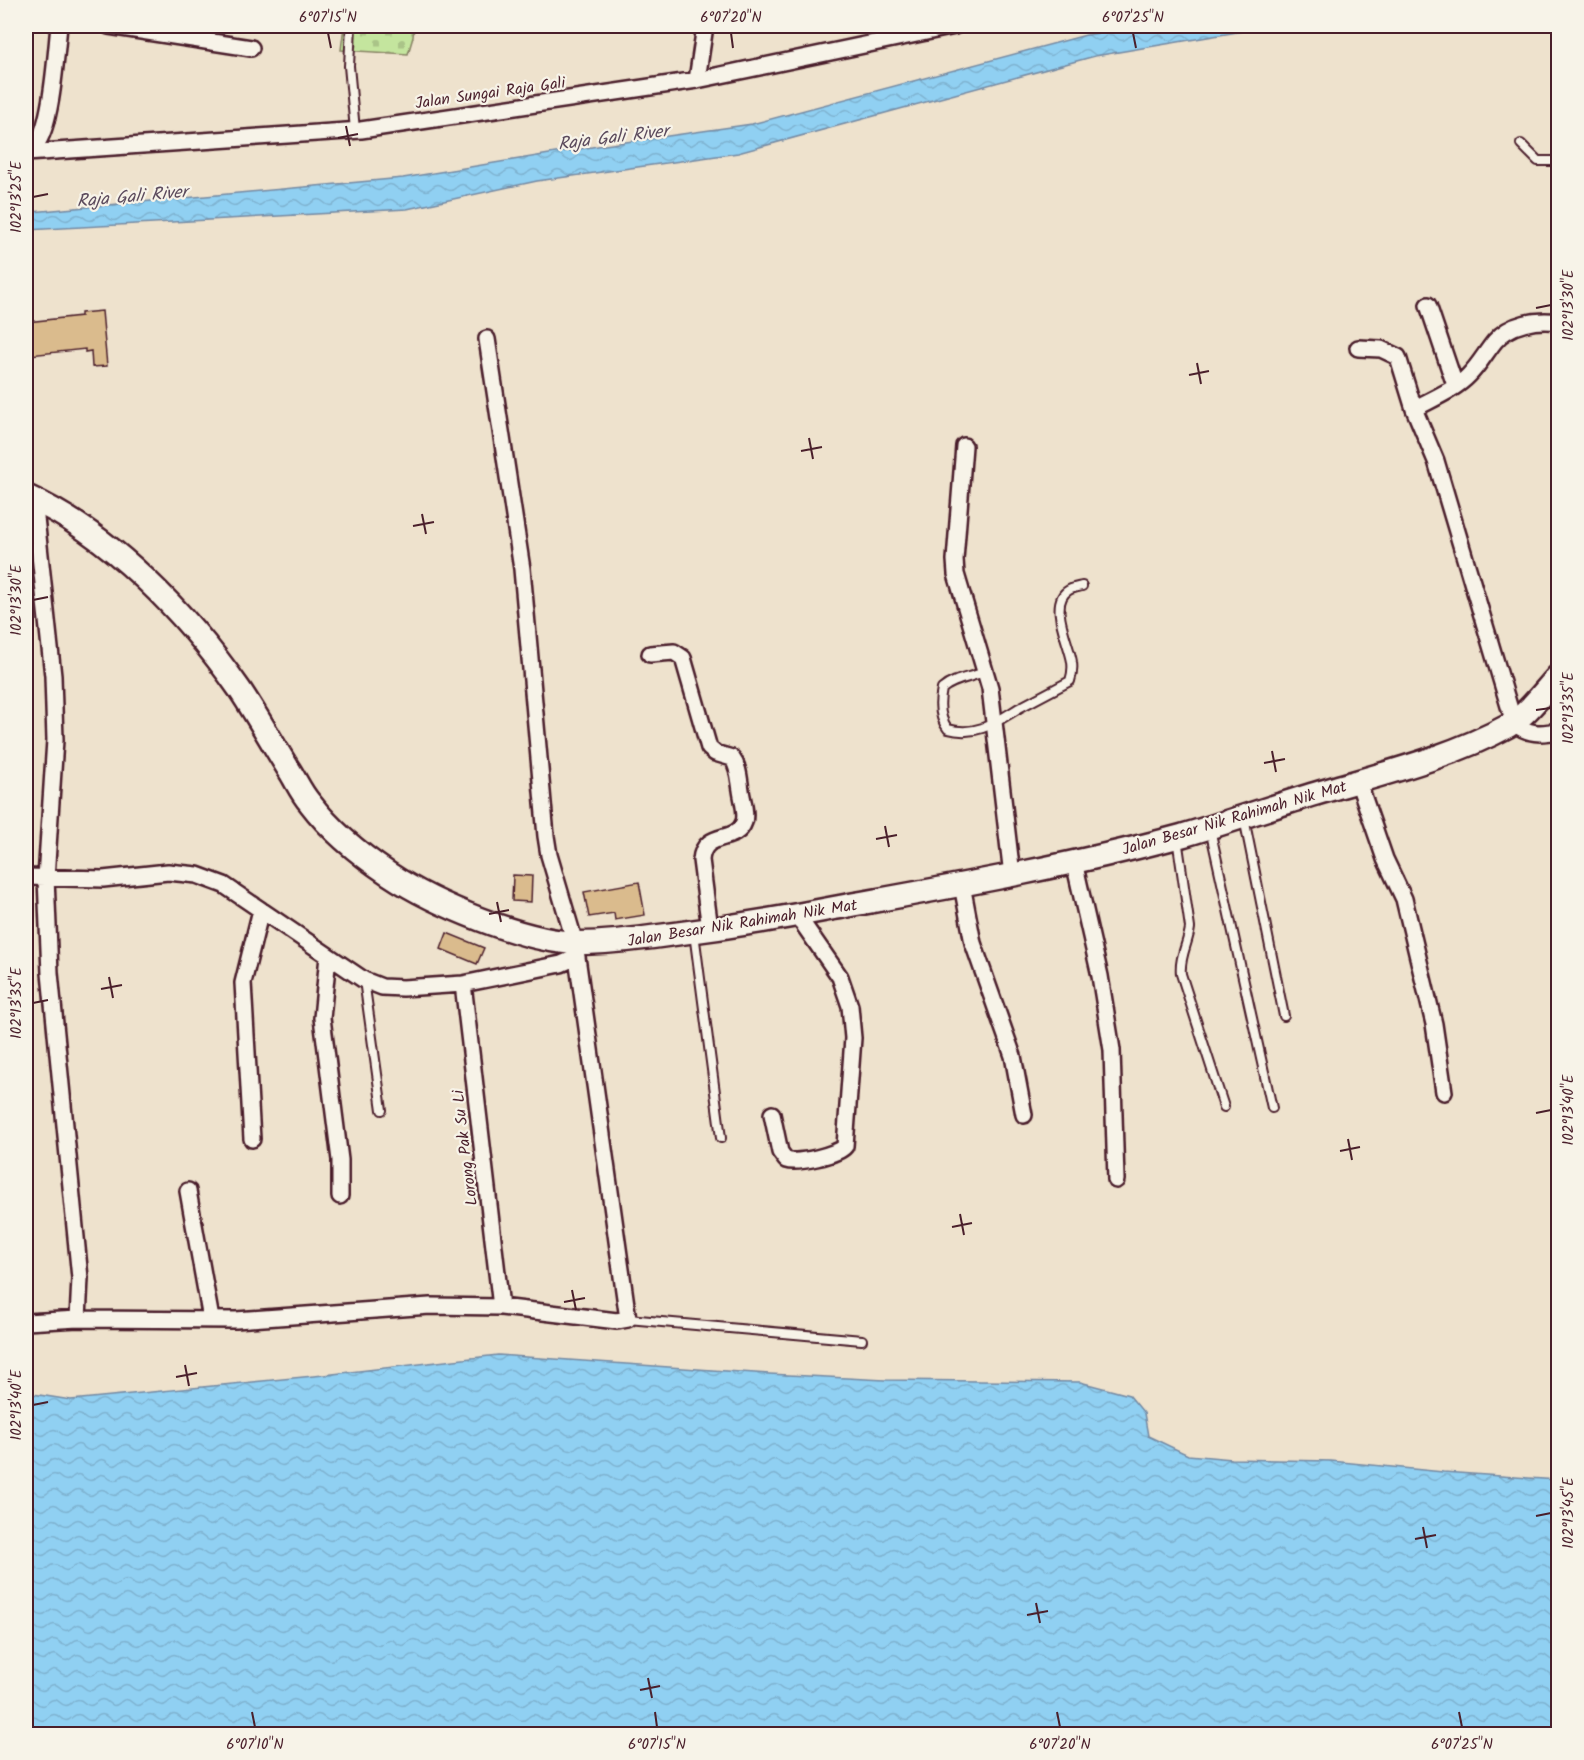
<svg xmlns="http://www.w3.org/2000/svg" width="1584" height="1760" viewBox="0 0 1584 1760" font-family="Kalam,sans-serif">
<style>
.cemetery{fill:url(#cemetery-stones);stroke:#878264;stroke-width:1.5}
.water{fill:url(#water-waves);stroke:#7489a2;stroke-width:1.5}
.building{fill:#dabb8d;stroke:#4a1f2b;stroke-width:1.5}
.lines{fill:none;stroke-linecap:round;stroke-linejoin:round}
.lane-casing{stroke:#4a1f2b;stroke-width:12}
.street-casing{stroke:#4a1f2b;stroke-width:20}
.secondary-casing{stroke:#4a1f2b;stroke-width:27}
.lane{stroke:#f7f3e8;stroke-width:8}
.street{stroke:#f7f3e8;stroke-width:15}
.secondary{stroke:#f7f3e8;stroke-width:22}
.ticks{fill:none;stroke:#4a1f2b;stroke-width:2}
.labels{text-anchor:middle;stroke-width:4.5;stroke-linejoin:round;paint-order:stroke}
.street-label{font-size:16px;fill:#4a1f2b;stroke:#f7f3e8}
.water-label{font-size:18px;font-style:italic;fill:#5c4b5d;stroke:#f7f3e8}
.neatline{fill:none;stroke:#4a1f2b;stroke-width:2}
.ticks-label{font-size:15px;text-anchor:middle;fill:#4a1f2b}
</style>
<defs>
<pattern id="cemetery-stones" width="16" height="16" patternUnits="userSpaceOnUse" patternTransform="scale(1.5)"><rect width="16" height="16" fill="#c4e59e"/><path d="M2 7V4a2 2 0 0 1 4 0v3zM10 15v-3a2 2 0 0 1 4 0v3z" fill="#aac488"/></pattern>
<pattern id="water-waves" width="16" height="10" patternUnits="userSpaceOnUse" patternTransform="scale(1.5)"><rect width="16" height="10" fill="#90d0f2"/><path d="M0 5q4-4 8 0t8 0" fill="none" stroke="#7eb2d0"/></pattern>
</defs>
<rect width="100%" height="100%" fill="#eee2cd"/>
<filter id="ink" filterUnits="userSpaceOnUse"><feTurbulence type="fractalNoise" baseFrequency=".0167" numOctaves="2"/><feDisplacementMap in="SourceGraphic" scale="12" xChannelSelector="R" yChannelSelector="G"/><feConvolveMatrix kernelMatrix="1 2 1 2 8 2 1 2 1" color-interpolation-filters="sRGB"/></filter>
<g filter="url(#ink)">
<!-- cemetery -->
<path class="cemetery" d="M 344,26 L 414,26 L 413,37 L 408,54 L 341,50 Z"/>
<!-- water -->
<path class="water" d="M 1144,26 L 1273,26 L 1095,56 L 738,153 L 537,181 L 407,209 L 27,230 L 32,212 L 403,178 L 598,146 L 752,124 L 1086,35 Z
M 498,1355 L 769,1374 L 885,1380 L 1080,1382 L 1129,1395 L 1144,1413 L 1148,1436 L 1188,1455 L 1232,1459 L 1331,1461 L 1443,1472 L 1558,1480 L 1558,1734 L 26,1734 L 26,1393 L 71,1400 L 324,1375 Z"/>
<!-- building -->
<path class="building" d="M 102,311 L 107,366 L 92,367 L 91,351 L 85,352 L 85,349 L 30,355 L 27,322 L 81,316 L 81,313 Z
M 513,875 L 532,876 L 531,902 L 512,901 Z
M 639,882 L 645,915 L 615,920 L 614,913 L 589,917 L 584,892 Z
M 447,933 L 484,948 L 477,964 L 441,949 Z"/>
<g class="lines">
<!-- lane casing -->
<g class="lane-casing">
<path id="lane" d="M 351,26 L 349,66 L 355,130
M 1521,144 L 1538,161 L 1558,161
M 986,671 C 971,678 955,678 942,689 C 939,703 939,718 948,729 C 977,737 996,722 1019,708 C 1036,699 1053,690 1070,681 C 1072,675 1073,669 1072,662 C 1070,645 1047,602 1069,590 C 1072,588 1078,587 1082,586
M 1244,818 L 1284,1016
M 1210,829 L 1272,1108
M 1177,838 L 1190,928 C 1188,944 1179,957 1181,974 L 1224,1107
M 694,933 L 721,1138
M 364,980 L 382,1110
M 628,1319 L 862,1340"/>
</g>
<!-- street casing -->
<g class="street-casing">
<path id="street" d="M 109,26 L 251,48
M 697,80 L 705,26
M 26,153 L 361,130 L 697,80 L 955,26
M 26,153 C 29,151 33,148 36,144 C 52,126 56,52 59,26
M 1428,305 L 1455,385
M 1358,348 L 1381,349 L 1398,357 L 1414,409 L 1436,461 L 1514,723 C 1528,735 1541,734 1558,731
M 1414,409 C 1432,399 1455,390 1469,375 C 1479,365 1486,352 1495,341 C 1510,323 1537,319 1558,322
M 964,446 L 955,560 L 956,574 L 990,688 L 1012,875
M 34,499 L 53,676 L 55,740 L 46,878 L 50,973 L 80,1278 L 78,1319
M 650,654 L 674,652 L 683,658 L 709,748 L 715,753 L 732,758 C 739,767 739,779 741,790 C 742,799 747,813 744,822 C 736,845 704,829 701,860 L 710,929
M 1358,781 L 1385,859 L 1404,899 L 1434,1024 L 1444,1092
M 1074,862 L 1100,976 L 1112,1050 L 1116,1180
M 26,877 L 103,879 L 168,872 L 197,875 L 224,885 L 364,980 L 382,987 L 403,988 L 463,984 L 561,964 L 577,957
M 962,885 L 973,943 L 1013,1056 L 1024,1115
M 328,956 L 322,1018 L 340,1160 L 340,1196
M 463,984 L 501,1307
M 772,1114 L 780,1152 L 786,1160 C 797,1164 838,1155 845,1146 L 853,1038 L 850,1006 L 840,977 L 797,915
M 252,1139 L 243,983 L 261,910
M 188,1191 L 211,1319
M 26,1322 L 78,1319 L 236,1320 L 430,1306 L 501,1307 L 617,1321 L 628,1319 L 575,943 L 549,855 L 546,836 L 522,569 L 487,339"/>
</g>
<!-- secondary casing -->
<g class="secondary-casing">
<path id="secondary" d="M 26,496 C 111,534 187,614 240,690 C 258,717 274,746 291,773 C 297,783 302,794 310,803 C 332,832 359,854 389,874 C 434,904 524,942 579,943 C 608,943 638,939 667,935 C 723,928 778,919 834,908 C 950,887 1066,867 1181,836 C 1223,824 1265,809 1308,796 C 1373,776 1448,759 1508,726 C 1526,716 1544,691 1558,676"/>
</g>
<!-- lane -->
<use href="#lane" class="lane"/>
<!-- street -->
<use href="#street" class="street"/>
<!-- secondary -->
<use href="#secondary" class="secondary"/>
</g>
</g>
<!-- ticks -->
<path class="ticks" d="M 328,33 L 331,48M 731,33 L 733,48M 1133,33 L 1136,48M 346,126 L 350,146M 338,138 L 358,134M 33,197 L 48,194M 1536,308 L 1551,305M 1197,363 L 1201,384M 1189,375 L 1209,371M 809,438 L 813,459M 801,451 L 822,447M 422,514 L 426,534M 413,526 L 434,522M 33,600 L 48,597M 1536,710 L 1551,708M 1272,751 L 1276,772M 1264,763 L 1285,759M 885,826 L 889,847M 876,839 L 897,835M 497,902 L 501,922M 489,914 L 509,910M 109,977 L 113,998M 101,989 L 122,985M 33,1003 L 48,1000M 1536,1113 L 1551,1110M 1348,1139 L 1352,1160M 1340,1151 L 1360,1147M 960,1214 L 964,1235M 952,1227 L 972,1223M 572,1290 L 576,1310M 564,1302 L 585,1298M 185,1365 L 189,1386M 176,1377 L 197,1373M 33,1405 L 48,1402M 1536,1516 L 1551,1513M 1423,1527 L 1427,1548M 1415,1539 L 1436,1535M 1036,1603 L 1040,1623M 1027,1615 L 1048,1611M 648,1678 L 652,1698M 640,1690 L 660,1686M 252,1712 L 255,1727M 655,1712 L 657,1727M 1057,1712 L 1060,1727M 1459,1712 L 1462,1727"/>
<g class="labels">
<!-- street labels -->
<g class="street-label">
<text transform="translate(490 92) rotate(-8)" y="6">Jalan Sungai Raja Gali</text>
<text transform="translate(1234 817) rotate(-16)" y="6">Jalan Besar Nik Rahimah Nik Mat</text>
<text transform="translate(742 922) rotate(-9)" y="6">Jalan Besar Nik Rahimah Nik Mat</text>
<text transform="translate(464 1148) rotate(-97)" y="6">Lorong Pak Su Li</text>
</g>
<!-- water labels -->
<g class="water-label">
<text transform="translate(613 137) rotate(-7)" y="6">Raja Gali River</text>
<text transform="translate(132 196) rotate(-5)" y="6">Raja Gali River</text>
</g>
</g>
<!-- margin -->
<rect width="1584" height="1760" fill="none" stroke="#f7f3e8" stroke-width="66"/>
<rect x="33" y="33" width="1518" height="1694" class="neatline"/>
<g class="ticks-label">
<text x="328" y="22">6°07'15"N</text>
<text x="731" y="22">6°07'20"N</text>
<text x="1133" y="22">6°07'25"N</text>
<text transform="translate(16 197) rotate(-90)" y="5">102°13'25"E</text>
<text transform="translate(1568 305) rotate(-90)" y="5">102°13'30"E</text>
<text transform="translate(16 600) rotate(-90)" y="5">102°13'30"E</text>
<text transform="translate(1568 708) rotate(-90)" y="5">102°13'35"E</text>
<text transform="translate(16 1003) rotate(-90)" y="5">102°13'35"E</text>
<text transform="translate(1568 1110) rotate(-90)" y="5">102°13'40"E</text>
<text transform="translate(16 1405) rotate(-90)" y="5">102°13'40"E</text>
<text transform="translate(1568 1513) rotate(-90)" y="5">102°13'45"E</text>
<text x="255" y="1749">6°07'10"N</text>
<text x="657" y="1749">6°07'15"N</text>
<text x="1060" y="1749">6°07'20"N</text>
<text x="1462" y="1749">6°07'25"N</text>
</g>
</svg>
